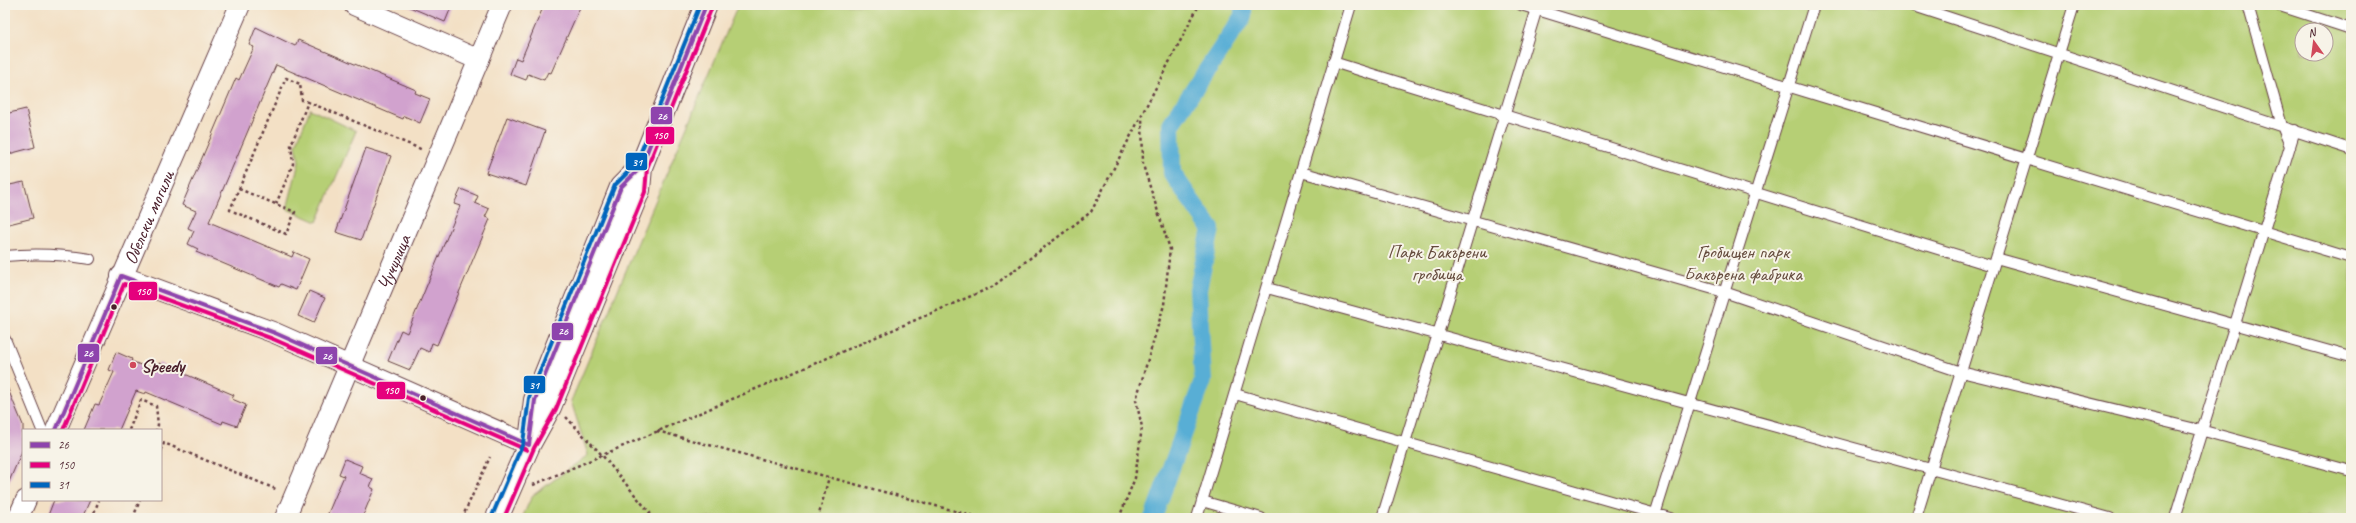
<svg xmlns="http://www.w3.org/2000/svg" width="2356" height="523" viewBox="0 0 2356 523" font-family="Caveat,sans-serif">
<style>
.green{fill:#b6cf74;stroke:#807750;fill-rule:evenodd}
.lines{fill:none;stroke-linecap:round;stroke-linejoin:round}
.canal{stroke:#58aed5;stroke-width:18}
.building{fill:#d1a2ce}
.service-casing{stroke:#633c42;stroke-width:12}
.minor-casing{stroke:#633c42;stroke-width:22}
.tertiary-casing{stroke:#633c42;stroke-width:24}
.path{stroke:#633c42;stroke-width:2.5;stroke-dasharray:3 3;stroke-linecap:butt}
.service{stroke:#fff;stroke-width:10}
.minor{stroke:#fff;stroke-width:20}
.tertiary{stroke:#fff;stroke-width:22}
.bus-1-casing{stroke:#f7f3e8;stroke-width:7}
.bus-2-casing{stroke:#f7f3e8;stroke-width:7}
.bus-3-casing{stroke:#f7f3e8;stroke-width:7}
.bus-1{stroke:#8e44ad;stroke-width:4}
.bus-2{stroke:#e5007d;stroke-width:4}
.bus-3{stroke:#0065bd;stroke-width:4}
.bus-dot{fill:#4a1f2b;stroke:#f7f3e8;stroke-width:1.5}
.poi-dot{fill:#d1495b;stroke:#f7f3e8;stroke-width:1.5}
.labels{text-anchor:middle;stroke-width:4;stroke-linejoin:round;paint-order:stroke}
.street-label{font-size:19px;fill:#4a1f2b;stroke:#f7f3e8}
.park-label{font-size:19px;fill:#654b3d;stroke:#f7f3e8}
.poi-label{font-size:19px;font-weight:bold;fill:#4a1f2b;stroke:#f7f3e8;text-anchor:start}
.line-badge{stroke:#f7f3e8;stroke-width:1.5}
.badge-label{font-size:11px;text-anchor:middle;font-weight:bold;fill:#fff}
</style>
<rect width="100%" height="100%" fill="#f7f3e8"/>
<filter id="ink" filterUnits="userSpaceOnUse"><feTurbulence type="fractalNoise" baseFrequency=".025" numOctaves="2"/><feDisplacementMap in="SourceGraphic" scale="8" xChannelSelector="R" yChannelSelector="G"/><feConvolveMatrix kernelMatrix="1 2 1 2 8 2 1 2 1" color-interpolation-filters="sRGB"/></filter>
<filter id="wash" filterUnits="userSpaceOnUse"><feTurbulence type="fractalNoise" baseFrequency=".012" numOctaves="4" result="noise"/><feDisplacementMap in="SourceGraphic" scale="16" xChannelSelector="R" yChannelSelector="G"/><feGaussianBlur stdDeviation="0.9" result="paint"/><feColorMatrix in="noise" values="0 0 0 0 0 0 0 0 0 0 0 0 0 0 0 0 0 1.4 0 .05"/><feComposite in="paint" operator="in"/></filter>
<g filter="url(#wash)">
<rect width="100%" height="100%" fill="#f3e0c5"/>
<!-- green -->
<path class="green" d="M 738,5 L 2351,5 L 2351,518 L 522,518 L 532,496 L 588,455 L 571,401 ZM 2302,30 L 2326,30 L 2326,54 L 2302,54 Z
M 310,109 L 356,131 L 317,222 L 287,209 L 299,162 L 296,145 Z"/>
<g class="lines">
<!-- canal -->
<path class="canal" d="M 1153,518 L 1203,380 L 1198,289 L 1211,229 L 1172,173 L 1171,124 L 1243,16 L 1243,5"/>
</g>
<g id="blocks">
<!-- building -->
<path class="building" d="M 405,5 L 452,5 L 445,22 Z
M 544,5 L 581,5 L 551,73 L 548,72 L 544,80 L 528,74 L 526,80 L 510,74 L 516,58 L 521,60 Z
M 256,27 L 295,46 L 298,40 L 416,90 L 415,93 L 430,99 L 420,123 L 404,116 L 403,119 L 276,65 L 209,222 L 292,257 L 294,252 L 309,259 L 296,290 L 281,284 L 279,287 L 196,252 L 198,249 L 188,244 L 194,231 L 188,228 L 196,211 L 182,205 L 236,78 L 239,80 L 254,47 L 249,45 Z
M 26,109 L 35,147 L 5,155 L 5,114 Z
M 507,117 L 545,131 L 526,186 L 486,173 Z
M 366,148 L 391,156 L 361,240 L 336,232 Z
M 24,182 L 33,218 L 5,225 L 5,186 Z
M 461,189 L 478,196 L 475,203 L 489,209 L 485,217 L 490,219 L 437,345 L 432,343 L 429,352 L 420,348 L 410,370 L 388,361 L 401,330 L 407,333 L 460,206 L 454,204 Z
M 309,291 L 325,298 L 314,323 L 298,316 Z
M 116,352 L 132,359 L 131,361 L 155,371 L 159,363 L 234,395 L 232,399 L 246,405 L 237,426 L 223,421 L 222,424 L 146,392 L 145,394 L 136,391 L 119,430 L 84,430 L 95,404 L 99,405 L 114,372 L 109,370 Z
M 5,382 L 23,425 L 23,449 L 5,491 Z
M 345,459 L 362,466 L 359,473 L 373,479 L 370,487 L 374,489 L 362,518 L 326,518 L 344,476 L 339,474 Z
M 54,500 L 90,500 L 82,518 L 47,518 Z"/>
</g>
</g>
<g filter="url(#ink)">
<use href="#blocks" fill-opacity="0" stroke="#633c42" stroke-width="1"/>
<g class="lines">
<!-- service casing -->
<g class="service-casing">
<path id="service" d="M 1521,5 L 2351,258
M 1911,5 L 2350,149
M 2248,5 L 2282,126 L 2290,146
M 2277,5 L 2351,29
M 1333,62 L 1993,266
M 1301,172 L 1724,292 L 1961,372 L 2204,431 L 2351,471
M 5,256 C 35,253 60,254 90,259
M 1996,258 L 2351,357
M 1267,288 L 2110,518
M 5,339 L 42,430
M 1235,394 L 1670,518
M 1202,501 L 1261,518
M 1197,518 L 1351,5
M 1382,518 L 1538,5
M 1654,518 L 1814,5
M 1916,518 L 2074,5
M 2175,518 L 2295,130"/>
</g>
<!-- minor casing -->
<g class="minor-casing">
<g id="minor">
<path d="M 354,5 L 479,60"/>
<path d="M 121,276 L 275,333 L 529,445"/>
<path id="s1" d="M 56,430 L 240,5"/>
<path d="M 18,518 L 26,500"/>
<path id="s2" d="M 285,518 L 502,5"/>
</g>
</g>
<!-- tertiary casing -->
<g class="tertiary-casing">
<path id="tertiary" d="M 531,433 L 535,400 L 621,187 L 641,167
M 497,518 L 529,445 L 550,407 L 639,190 L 641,167 L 706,5"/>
</g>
<!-- path -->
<path class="path" d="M 239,189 L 295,212 L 286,234 L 230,210 L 286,78 L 300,84 L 302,100 L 308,102
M 276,204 L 293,164 L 291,145 L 308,102 L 423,150
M 566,417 L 602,455 L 654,518
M 129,430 L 141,400 L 156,406 L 158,425 L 156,430
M 657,431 L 981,518
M 161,451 L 164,443 L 278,490
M 533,485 L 992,287 L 1091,212 L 1199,5
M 92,518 L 99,500
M 133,518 L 140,500
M 462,518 L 490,457
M 818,518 L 829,477
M 1119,518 L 1135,478 L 1142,427 L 1136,400 L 1164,305 L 1170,249 L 1143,165 L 1142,115"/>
<!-- service -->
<use href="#service" class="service"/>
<!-- minor -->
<use href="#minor" class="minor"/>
<!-- tertiary -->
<use href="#tertiary" class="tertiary"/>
<!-- bus-1 casing -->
<g class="bus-1-casing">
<path id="bus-1" d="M 121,276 L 275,333 L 529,445
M 56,430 L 121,276
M 529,445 L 535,400 L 621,187 L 641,167 L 706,5"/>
</g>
<!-- bus-2 casing -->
<g class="bus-2-casing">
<path id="bus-2" d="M 63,430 L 124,284 L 273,339 L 527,450
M 504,518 L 534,448 L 556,409 L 645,192 L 647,168 L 712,7"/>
</g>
<!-- bus-3 casing -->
<g class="bus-3-casing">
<path id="bus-3" d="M 492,516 L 523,443 L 529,398 L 615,185 L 636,164 L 700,5"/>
</g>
<!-- bus-1 -->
<use href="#bus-1" class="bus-1"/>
<!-- bus-2 -->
<use href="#bus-2" class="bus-2"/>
<!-- bus-3 -->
<use href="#bus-3" class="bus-3"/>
</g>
</g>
<!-- markers -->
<g class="bus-dot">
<circle cx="114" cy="307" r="3.5"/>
<circle cx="423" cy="398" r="3.5"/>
</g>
<circle class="poi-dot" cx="133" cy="365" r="4"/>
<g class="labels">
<!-- street labels -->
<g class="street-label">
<text dy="7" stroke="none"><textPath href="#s1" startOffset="232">Обелски могили</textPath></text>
<text dy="7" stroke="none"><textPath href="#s2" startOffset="278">Чучулица</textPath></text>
</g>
<!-- park labels -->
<g class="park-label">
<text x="1437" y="258">Парк Бакърени<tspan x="1437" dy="22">гробища</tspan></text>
<text x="1743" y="258">Гробищен парк<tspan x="1743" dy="22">Бакърена фабрика</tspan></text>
</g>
<!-- poi labels -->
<g class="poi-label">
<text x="141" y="372">Speedy</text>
</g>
</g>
<g class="line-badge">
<rect x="650" y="106" width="23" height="19" rx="4" fill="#8e44ad"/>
<rect x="645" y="126" width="30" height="19" rx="4" fill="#e5007d"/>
<rect x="625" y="152" width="23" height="19" rx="4" fill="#0065bd"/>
<rect x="128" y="281" width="30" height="20" rx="4" fill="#e5007d"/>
<rect x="551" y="322" width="23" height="19" rx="4" fill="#8e44ad"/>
<rect x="77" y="343" width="23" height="20" rx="4" fill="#8e44ad"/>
<rect x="315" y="346" width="23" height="19" rx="4" fill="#8e44ad"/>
<rect x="523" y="375" width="23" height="19" rx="4" fill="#0065bd"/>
<rect x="376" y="381" width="30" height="19" rx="4" fill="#e5007d"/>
</g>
<g class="badge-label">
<text x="662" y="120">26</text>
<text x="660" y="139">150</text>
<text x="637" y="166">31</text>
<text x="143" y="295">150</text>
<text x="563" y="335">26</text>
<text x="88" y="357">26</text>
<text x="327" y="360">26</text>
<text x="534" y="389">31</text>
<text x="391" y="394">150</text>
</g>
<!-- margin -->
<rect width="2356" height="523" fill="none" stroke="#f7f3e8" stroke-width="20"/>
<!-- legend -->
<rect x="22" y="429" width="140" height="72" fill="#f7f3e8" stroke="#b29e9c"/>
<rect x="30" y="442" width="20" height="6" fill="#8e44ad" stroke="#b29e9c"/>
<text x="58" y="449" font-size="12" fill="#4a1f2b">26</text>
<rect x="30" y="462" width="20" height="6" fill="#e5007d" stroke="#b29e9c"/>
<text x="58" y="469" font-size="12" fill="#4a1f2b">150</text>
<rect x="30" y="482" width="20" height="6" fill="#0065bd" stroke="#b29e9c"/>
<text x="58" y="489" font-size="12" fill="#4a1f2b">31</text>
<!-- north arrow -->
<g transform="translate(2314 42) rotate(346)"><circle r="19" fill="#f7f3e8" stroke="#b29e9c"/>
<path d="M0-3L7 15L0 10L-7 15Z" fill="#d1495b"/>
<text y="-6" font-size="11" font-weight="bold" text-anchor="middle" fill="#4a1f2b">N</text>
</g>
</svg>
